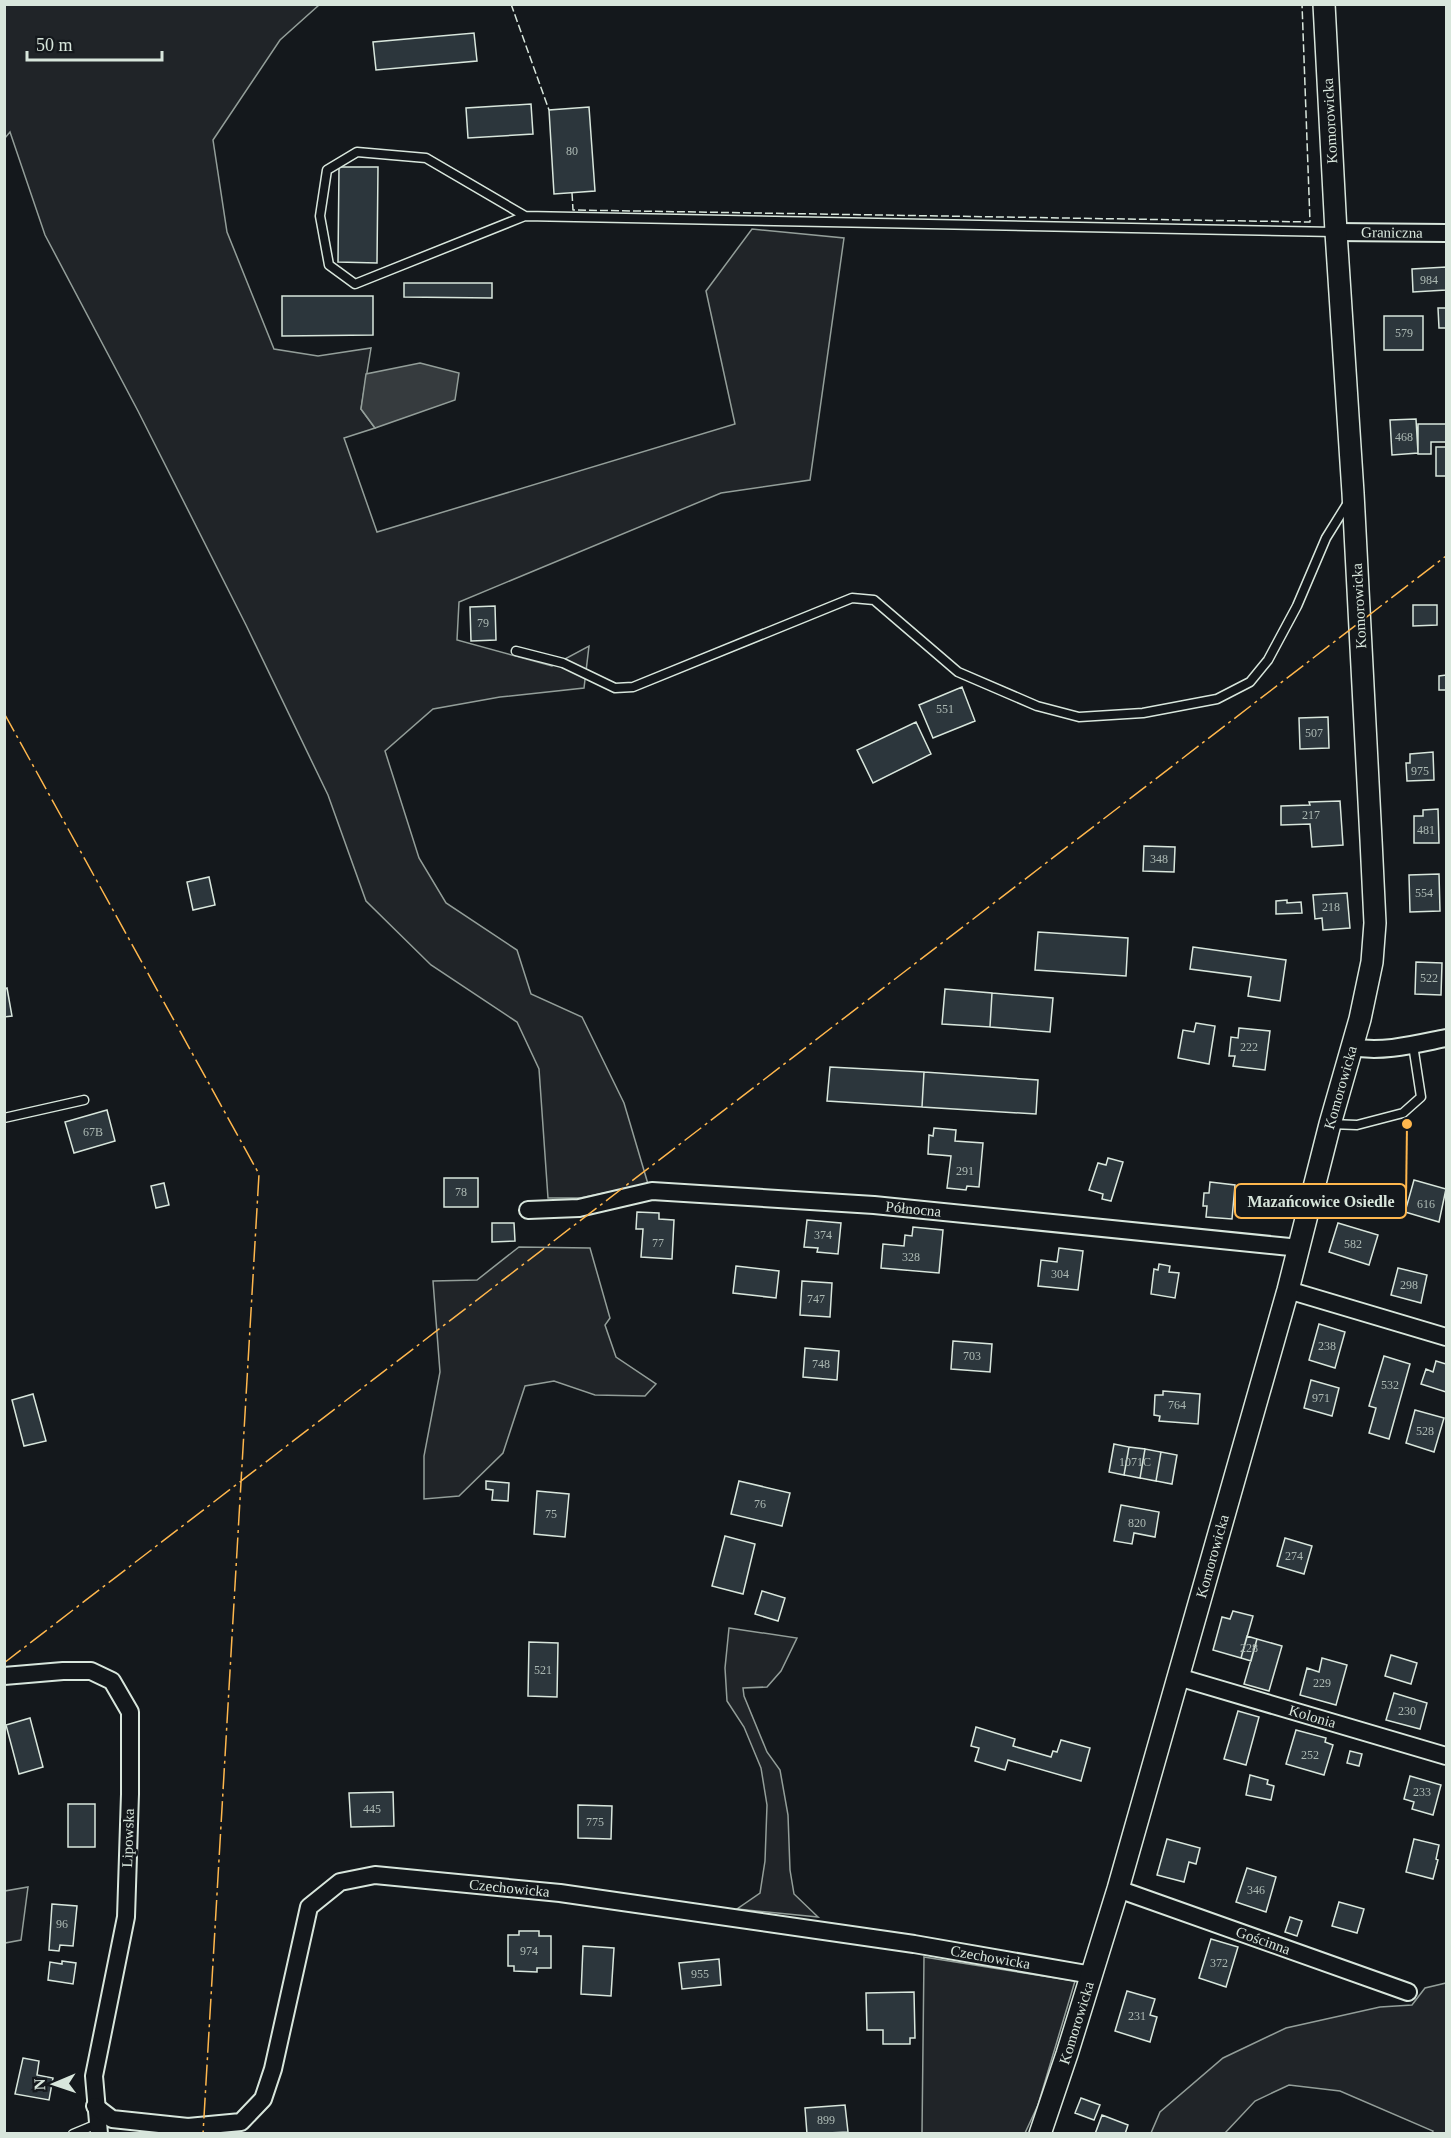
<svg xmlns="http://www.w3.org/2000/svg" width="1451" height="2138" viewBox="0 0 1451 2138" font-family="Georgia,serif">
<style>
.green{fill:#202428;stroke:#939e99;stroke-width:1.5}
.water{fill:#363b3e;stroke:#939e99;stroke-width:1.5}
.building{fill:#2c363c;stroke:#d8e6dc;stroke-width:1.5}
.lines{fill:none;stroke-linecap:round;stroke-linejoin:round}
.service-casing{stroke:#d8e6dc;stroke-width:11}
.minor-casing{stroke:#d8e6dc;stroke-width:20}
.tertiary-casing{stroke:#d8e6dc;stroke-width:24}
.service{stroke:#14181c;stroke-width:8}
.minor{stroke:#14181c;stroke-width:16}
.tertiary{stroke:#14181c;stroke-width:21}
.fence{stroke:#d8e6dc;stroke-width:1.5;stroke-dasharray:8 3;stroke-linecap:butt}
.power{stroke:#ffb74d;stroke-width:1.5;stroke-dasharray:21 4.5 3 4.5;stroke-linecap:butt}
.labels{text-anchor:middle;stroke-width:4.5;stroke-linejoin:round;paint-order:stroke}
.number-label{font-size:12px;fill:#adbab4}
.street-label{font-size:15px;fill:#d8e6dc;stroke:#14181c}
.leader{fill:none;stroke:#ffb74d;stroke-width:2}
.callout-dot{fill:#ffb74d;stroke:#14181c;stroke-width:2}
.callout{fill:#14181c;stroke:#ffb74d;stroke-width:2}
.callout-label{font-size:16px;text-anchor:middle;font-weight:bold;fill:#d8e6dc}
</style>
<rect width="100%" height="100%" fill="#14181c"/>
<!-- green -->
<path class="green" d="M 5,5 L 319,5 L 280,40 L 213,140 L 227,232 L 274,349 L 318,356 L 371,348 L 361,409 L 375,428 L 344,438 L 377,532 L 735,424 L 706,291 L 752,229 L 844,238 L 810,480 L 721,493 L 459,602 L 457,640 L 552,666 L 589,646 L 584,688 L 500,697 L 433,709 L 385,751 L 419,858 L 446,903 L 517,950 L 531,994 L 582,1017 L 624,1103 L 648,1184 L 580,1198 L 548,1198 L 539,1069 L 517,1022 L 431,965 L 366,901 L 328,795 L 246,625 L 138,411 L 45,235 L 10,132 L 5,138 Z
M 519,1247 L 590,1248 L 610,1318 L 605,1325 L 616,1357 L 656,1384 L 645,1396 L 595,1395 L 554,1381 L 525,1386 L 503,1453 L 459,1496 L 424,1499 L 424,1456 L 440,1372 L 433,1281 L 477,1280 Z
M 729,1628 L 797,1638 L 781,1671 L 767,1687 L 743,1688 L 744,1696 L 767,1752 L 780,1770 L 788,1815 L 790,1870 L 794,1894 L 818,1917 L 737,1909 L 760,1893 L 765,1861 L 767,1805 L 761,1768 L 744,1727 L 727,1701 L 725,1668 Z
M 28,1887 L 21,1940 L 5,1943 L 5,1891 Z
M 924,1957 L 1075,1981 L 1038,2105 L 1025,2133 L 922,2133 Z
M 1446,1983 L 1446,2133 L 1432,2133 L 1433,2131 L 1340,2091 L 1289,2085 L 1255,2101 L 1225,2133 L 1151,2133 L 1160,2112 L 1223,2058 L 1286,2028 L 1380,2007 L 1412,2005 L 1425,1988 Z"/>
<!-- water -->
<path class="water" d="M 420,363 L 459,373 L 455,400 L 375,428 L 361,409 L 366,374 Z"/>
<!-- building -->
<path class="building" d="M 474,33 L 477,61 L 376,70 L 373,42 Z
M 531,104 L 533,134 L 468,138 L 466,108 Z
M 589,107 L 595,191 L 554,194 L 549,110 Z
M 339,167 L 378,167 L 377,263 L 338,262 Z
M 1446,267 L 1446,290 L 1413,292 L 1412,269 Z
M 404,283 L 492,283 L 492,298 L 404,297 Z
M 282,296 L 373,296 L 373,335 L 282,336 Z
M 1438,308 L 1446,308 L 1446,328 L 1439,328 Z
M 1384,316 L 1423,316 L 1423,350 L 1384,350 Z
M 1416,419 L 1418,453 L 1392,455 L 1390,420 Z
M 1418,424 L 1446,424 L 1446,442 L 1431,442 L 1431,454 L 1418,454 Z
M 1436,447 L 1446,447 L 1446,476 L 1436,476 Z
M 1413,605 L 1437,605 L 1437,625 L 1413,626 Z
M 495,606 L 496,640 L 471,641 L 470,607 Z
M 1446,675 L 1446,690 L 1439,690 L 1439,676 Z
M 962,687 L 975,721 L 933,738 L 919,705 Z
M 1328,717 L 1329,748 L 1300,749 L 1299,718 Z
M 916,722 L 931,754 L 873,783 L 857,750 Z
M 1433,752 L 1434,780 L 1407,781 L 1406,763 L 1410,763 L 1410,754 Z
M 1340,801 L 1343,845 L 1312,847 L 1310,824 L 1281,825 L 1281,806 L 1310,805 L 1309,802 Z
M 1438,809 L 1439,843 L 1414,843 L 1414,816 L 1423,816 L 1423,810 Z
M 1144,846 L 1175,847 L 1174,872 L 1143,871 Z
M 1439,874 L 1440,911 L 1410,912 L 1409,875 Z
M 209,877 L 215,905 L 193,910 L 187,882 Z
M 1347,893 L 1350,928 L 1323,930 L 1322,918 L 1315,919 L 1313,895 Z
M 1287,900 L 1287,903 L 1301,902 L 1302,913 L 1276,914 L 1276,901 Z
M 1038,932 L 1128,938 L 1126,976 L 1035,970 Z
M 1193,947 L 1286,960 L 1280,1001 L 1248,996 L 1251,977 L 1190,969 Z
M 1416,962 L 1442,963 L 1441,995 L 1415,994 Z
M 7,988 L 12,1016 L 4,1017 L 4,989 Z
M 945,989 L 992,993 L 990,1027 L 942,1024 Z
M 992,993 L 1053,998 L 1050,1032 L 990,1027 Z
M 1196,1023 L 1215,1026 L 1209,1064 L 1178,1058 L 1183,1030 L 1194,1032 Z
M 1239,1028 L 1270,1031 L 1265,1070 L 1233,1066 L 1235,1056 L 1229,1056 L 1231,1037 L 1238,1038 Z
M 830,1067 L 924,1072 L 922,1107 L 827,1101 Z
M 924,1072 L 1038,1080 L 1036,1114 L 922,1107 Z
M 107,1110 L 115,1141 L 74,1153 L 65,1122 Z
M 934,1128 L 956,1130 L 955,1141 L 983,1143 L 979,1187 L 967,1186 L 966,1190 L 947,1188 L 951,1156 L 928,1154 L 929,1135 L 933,1136 Z
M 1108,1158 L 1123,1162 L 1111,1201 L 1102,1199 L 1103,1194 L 1089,1190 L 1098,1163 L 1106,1165 Z
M 444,1178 L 478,1178 L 478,1207 L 444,1207 Z
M 1414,1180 L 1446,1189 L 1439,1222 L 1405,1212 Z
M 1210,1182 L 1235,1185 L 1232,1219 L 1206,1217 L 1207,1206 L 1203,1206 L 1204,1193 L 1209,1193 Z
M 164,1183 L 169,1205 L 156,1208 L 151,1186 Z
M 637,1212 L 659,1213 L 659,1219 L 674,1220 L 672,1259 L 641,1257 L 643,1229 L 636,1229 Z
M 807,1220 L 841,1223 L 838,1254 L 817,1252 L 818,1248 L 804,1247 Z
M 492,1223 L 514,1223 L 515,1241 L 492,1242 Z
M 1338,1223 L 1378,1235 L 1369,1265 L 1329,1252 Z
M 913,1227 L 943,1230 L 939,1273 L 881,1268 L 883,1244 L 904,1246 L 905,1235 L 912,1236 Z
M 1059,1248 L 1083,1251 L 1078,1290 L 1038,1286 L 1041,1260 L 1057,1262 Z
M 1159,1264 L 1170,1266 L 1169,1272 L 1179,1273 L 1175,1298 L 1151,1294 L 1154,1269 L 1158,1270 Z
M 736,1266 L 779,1271 L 776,1298 L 733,1293 Z
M 1398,1268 L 1427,1275 L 1421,1303 L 1391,1295 Z
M 802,1281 L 832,1283 L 830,1317 L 800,1315 Z
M 1319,1324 L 1345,1332 L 1335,1368 L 1309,1360 Z
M 953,1341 L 992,1344 L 990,1372 L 951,1369 Z
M 805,1348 L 839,1351 L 837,1380 L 803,1377 Z
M 1384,1356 L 1410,1364 L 1389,1439 L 1369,1433 L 1376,1408 L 1369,1406 Z
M 1436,1361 L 1446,1364 L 1446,1392 L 1421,1384 L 1426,1369 L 1433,1372 Z
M 1311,1380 L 1339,1388 L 1332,1416 L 1304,1408 Z
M 1163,1391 L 1200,1394 L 1198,1424 L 1159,1421 L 1160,1416 L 1154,1415 L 1155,1395 L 1163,1395 Z
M 33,1394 L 46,1441 L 24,1446 L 12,1400 Z
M 1415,1410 L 1444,1418 L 1434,1452 L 1406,1443 Z
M 1114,1444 L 1129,1447 L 1124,1475 L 1109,1472 Z
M 1129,1447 L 1145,1449 L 1140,1478 L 1124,1475 Z
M 1145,1449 L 1161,1452 L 1156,1481 L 1140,1478 Z
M 1161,1452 L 1177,1455 L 1172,1484 L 1156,1481 Z
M 486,1481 L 509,1483 L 508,1501 L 492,1500 L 493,1490 L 486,1489 Z
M 739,1481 L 790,1493 L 782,1526 L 731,1514 Z
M 537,1491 L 569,1494 L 565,1537 L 534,1534 Z
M 1121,1505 L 1159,1512 L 1155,1537 L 1134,1533 L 1132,1544 L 1114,1541 Z
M 725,1536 L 755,1544 L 743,1594 L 712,1586 Z
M 1285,1538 L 1312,1546 L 1304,1574 L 1277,1566 Z
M 762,1591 L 785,1598 L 778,1621 L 755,1614 Z
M 1233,1611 L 1253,1616 L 1241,1658 L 1213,1650 L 1222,1617 L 1230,1619 Z
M 1247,1636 L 1257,1639 L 1251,1661 L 1241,1658 Z
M 1257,1639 L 1282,1646 L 1269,1691 L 1244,1684 Z
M 529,1642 L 558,1643 L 557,1697 L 528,1696 Z
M 1391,1655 L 1417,1663 L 1411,1684 L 1385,1676 Z
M 1322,1658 L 1347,1665 L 1336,1705 L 1300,1695 L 1307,1668 L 1319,1672 Z
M 1394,1693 L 1427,1703 L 1420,1729 L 1386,1720 Z
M 1238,1711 L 1259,1717 L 1246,1765 L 1224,1759 Z
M 30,1718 L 43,1767 L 19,1774 L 6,1725 Z
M 976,1727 L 1015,1739 L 1013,1746 L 1051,1757 L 1053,1751 L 1057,1752 L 1061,1740 L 1090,1748 L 1081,1781 L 1008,1760 L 1005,1770 L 975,1761 L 979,1748 L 971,1746 Z
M 1296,1730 L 1326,1738 L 1325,1742 L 1333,1745 L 1324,1775 L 1286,1764 Z
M 1350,1751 L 1362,1754 L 1359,1766 L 1347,1763 Z
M 1250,1775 L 1268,1780 L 1267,1784 L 1274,1786 L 1271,1800 L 1246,1795 Z
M 1410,1776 L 1441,1785 L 1433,1815 L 1412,1809 L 1414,1802 L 1404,1799 Z
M 393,1792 L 394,1826 L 351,1827 L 349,1793 Z
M 68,1804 L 95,1804 L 95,1847 L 68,1847 Z
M 578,1805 L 612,1806 L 611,1839 L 578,1838 Z
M 1167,1839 L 1200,1848 L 1196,1864 L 1189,1862 L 1184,1882 L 1157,1875 Z
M 1414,1839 L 1439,1845 L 1436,1859 L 1438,1860 L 1433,1879 L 1406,1872 Z
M 1247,1868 L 1276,1877 L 1266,1912 L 1236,1902 Z
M 1339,1902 L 1364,1909 L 1357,1933 L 1332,1926 Z
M 52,1904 L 77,1906 L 73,1946 L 60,1945 L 59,1951 L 49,1950 Z
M 1290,1917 L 1302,1921 L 1297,1936 L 1285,1932 Z
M 519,1931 L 539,1931 L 539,1936 L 551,1936 L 551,1968 L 537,1968 L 537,1972 L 514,1971 L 514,1966 L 508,1966 L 508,1935 L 519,1935 Z
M 1211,1939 L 1238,1947 L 1226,1987 L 1199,1978 Z
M 583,1946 L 614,1948 L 611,1996 L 581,1994 Z
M 719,1959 L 721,1985 L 682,1989 L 679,1963 Z
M 62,1961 L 76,1963 L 73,1984 L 48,1980 L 50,1962 L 62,1964 Z
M 1127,1991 L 1155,1999 L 1150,2015 L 1157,2017 L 1150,2042 L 1115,2031 Z
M 914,1992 L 915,2038 L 910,2038 L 910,2044 L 883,2044 L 883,2030 L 867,2030 L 866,1993 Z
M 23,2058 L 39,2061 L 37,2075 L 53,2078 L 49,2100 L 15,2094 Z
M 1081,2098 L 1100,2105 L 1094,2120 L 1075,2113 Z
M 845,2105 L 848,2132 L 807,2134 L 805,2108 Z
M 1102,2115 L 1128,2125 L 1125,2134 L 1095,2134 Z"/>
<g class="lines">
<!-- service casing -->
<g class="service-casing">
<path id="service" d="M 525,216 L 426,158 L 357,152 L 327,170 L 320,216 L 329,265 L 355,284 L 525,216 L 1335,232
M 516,651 L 563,663 L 615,688 L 633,687 L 852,598 L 874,600 L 958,672 L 1037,706 L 1079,717 L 1143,713 L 1217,699 L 1250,682 L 1268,660 L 1297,606 L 1326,538 L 1349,501
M 4,1118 L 84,1100
M 1330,1124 L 1357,1125 L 1403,1113 L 1421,1097 L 1413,1045
M 73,2134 L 97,2124"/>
</g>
<!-- minor casing -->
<g class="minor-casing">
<g id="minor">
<path id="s1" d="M 1336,232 L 1446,233"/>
<path d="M 1352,1047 C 1383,1053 1416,1044 1446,1038"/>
<path id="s2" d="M 528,1210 L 579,1208 L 652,1191 L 874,1205 L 1300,1248"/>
<path d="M 1288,1290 L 1446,1337"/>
<path d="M 4,1676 L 63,1671 L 91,1671 L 112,1681 L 130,1712 L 130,1794 L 126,1917 L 94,2076 L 99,2134"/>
<path id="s3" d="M 1178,1677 L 1446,1756"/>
<path id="s4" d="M 1118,1889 L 1408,1992"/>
<path id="s5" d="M 95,2106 L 112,2119 L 188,2127 L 241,2122 L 263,2099 L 273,2069 L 309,1907 L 340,1882 L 375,1875 L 560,1893 L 914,1944 L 1092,1975"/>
</g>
</g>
<!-- tertiary casing -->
<g class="tertiary-casing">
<g id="tertiary">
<path id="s6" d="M 1040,2134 L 1067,2054 L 1118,1889 L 1288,1290 L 1330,1124 L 1360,1019 L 1372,962 L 1375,923 L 1371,840 L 1353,493 L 1336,232 L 1324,4"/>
</g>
</g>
<!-- service -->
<use href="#service" class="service"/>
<!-- minor -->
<use href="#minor" class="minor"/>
<!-- tertiary -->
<use href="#tertiary" class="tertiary"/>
<!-- fence -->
<path class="fence" d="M 511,4 L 549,110
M 572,193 L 573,210 L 1310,222 L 1302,4"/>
<!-- power -->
<path class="power" d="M 4,713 L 259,1174 L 203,2134
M 4,1663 L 1446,556"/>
</g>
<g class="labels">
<!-- number labels -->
<g class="number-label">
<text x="572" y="155">80</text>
<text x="1429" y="284">984</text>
<text x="1404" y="337">579</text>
<text x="1404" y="441">468</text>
<text x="483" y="627">79</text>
<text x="945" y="713">551</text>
<text x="1314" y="737">507</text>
<text x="1420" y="775">975</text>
<text x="1311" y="819">217</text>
<text x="1426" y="834">481</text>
<text x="1159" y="863">348</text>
<text x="1424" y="897">554</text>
<text x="1331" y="911">218</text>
<text x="1429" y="982">522</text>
<text x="1249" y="1051">222</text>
<text x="93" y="1136">67B</text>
<text x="965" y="1175">291</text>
<text x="461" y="1196">78</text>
<text x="1426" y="1208">616</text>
<text x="823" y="1239">374</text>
<text x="658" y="1247">77</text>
<text x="1353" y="1248">582</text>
<text x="911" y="1261">328</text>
<text x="1060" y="1278">304</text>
<text x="1409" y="1289">298</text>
<text x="816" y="1303">747</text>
<text x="1327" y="1350">238</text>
<text x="972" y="1360">703</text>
<text x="821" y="1368">748</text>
<text x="1390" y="1389">532</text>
<text x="1321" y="1402">971</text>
<text x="1177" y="1409">764</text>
<text x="1425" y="1435">528</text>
<text x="1135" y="1466">1071C</text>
<text x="760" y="1508">76</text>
<text x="551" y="1518">75</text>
<text x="1137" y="1527">820</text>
<text x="1294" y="1560">274</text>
<text x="1249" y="1652">228</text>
<text x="543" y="1674">521</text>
<text x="1322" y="1687">229</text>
<text x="1407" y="1715">230</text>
<text x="1310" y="1759">252</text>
<text x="1422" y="1796">233</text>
<text x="372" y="1813">445</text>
<text x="595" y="1826">775</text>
<text x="1256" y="1894">346</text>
<text x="62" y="1928">96</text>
<text x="529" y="1955">974</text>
<text x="1219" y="1967">372</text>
<text x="700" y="1978">955</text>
<text x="1137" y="2020">231</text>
<text x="826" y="2124">899</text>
</g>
<!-- street labels -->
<g class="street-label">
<text transform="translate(1330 121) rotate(-93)" y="5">Komorowicka</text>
<text dy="5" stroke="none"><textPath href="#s1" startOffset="56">Graniczna</textPath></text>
<text transform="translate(1359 606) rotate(-93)" y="5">Komorowicka</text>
<text dy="5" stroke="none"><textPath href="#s6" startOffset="1089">Komorowicka</textPath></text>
<text dy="5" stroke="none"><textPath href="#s2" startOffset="388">Północna</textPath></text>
<text dy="5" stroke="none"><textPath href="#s6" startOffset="603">Komorowicka</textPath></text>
<text dy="5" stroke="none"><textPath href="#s3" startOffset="140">Kolonia</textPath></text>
<text transform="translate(128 1838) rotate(-88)" y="5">Lipowska</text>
<text dy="5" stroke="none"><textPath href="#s5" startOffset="591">Czechowicka</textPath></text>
<text dy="5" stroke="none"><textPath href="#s4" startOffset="154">Gościnna</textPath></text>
<text dy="5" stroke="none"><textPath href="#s5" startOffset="1077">Czechowicka</textPath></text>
<text dy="5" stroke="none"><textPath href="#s6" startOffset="117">Komorowicka</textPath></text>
</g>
</g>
<!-- callouts -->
<path class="leader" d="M1407 1124L1406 1201"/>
<circle class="callout-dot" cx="1407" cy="1124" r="6"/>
<rect class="callout" x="1235" y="1184" width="171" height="34" rx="6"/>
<g class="callout-label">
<text x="1321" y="1207">Mazańcowice Osiedle</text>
</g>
<!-- border -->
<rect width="1451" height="2138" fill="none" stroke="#d8e6dc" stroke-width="12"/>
<!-- north arrow -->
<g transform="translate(54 2084) rotate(268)" stroke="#14181c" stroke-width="4.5" paint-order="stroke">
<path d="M0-4.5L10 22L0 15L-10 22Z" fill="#d8e6dc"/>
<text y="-9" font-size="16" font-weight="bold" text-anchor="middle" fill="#d8e6dc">N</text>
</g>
<!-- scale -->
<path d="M27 51v9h135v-9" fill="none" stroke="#d8e6dc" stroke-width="3"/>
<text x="36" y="51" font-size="18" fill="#d8e6dc" stroke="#14181c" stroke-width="4.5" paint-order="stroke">50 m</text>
</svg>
